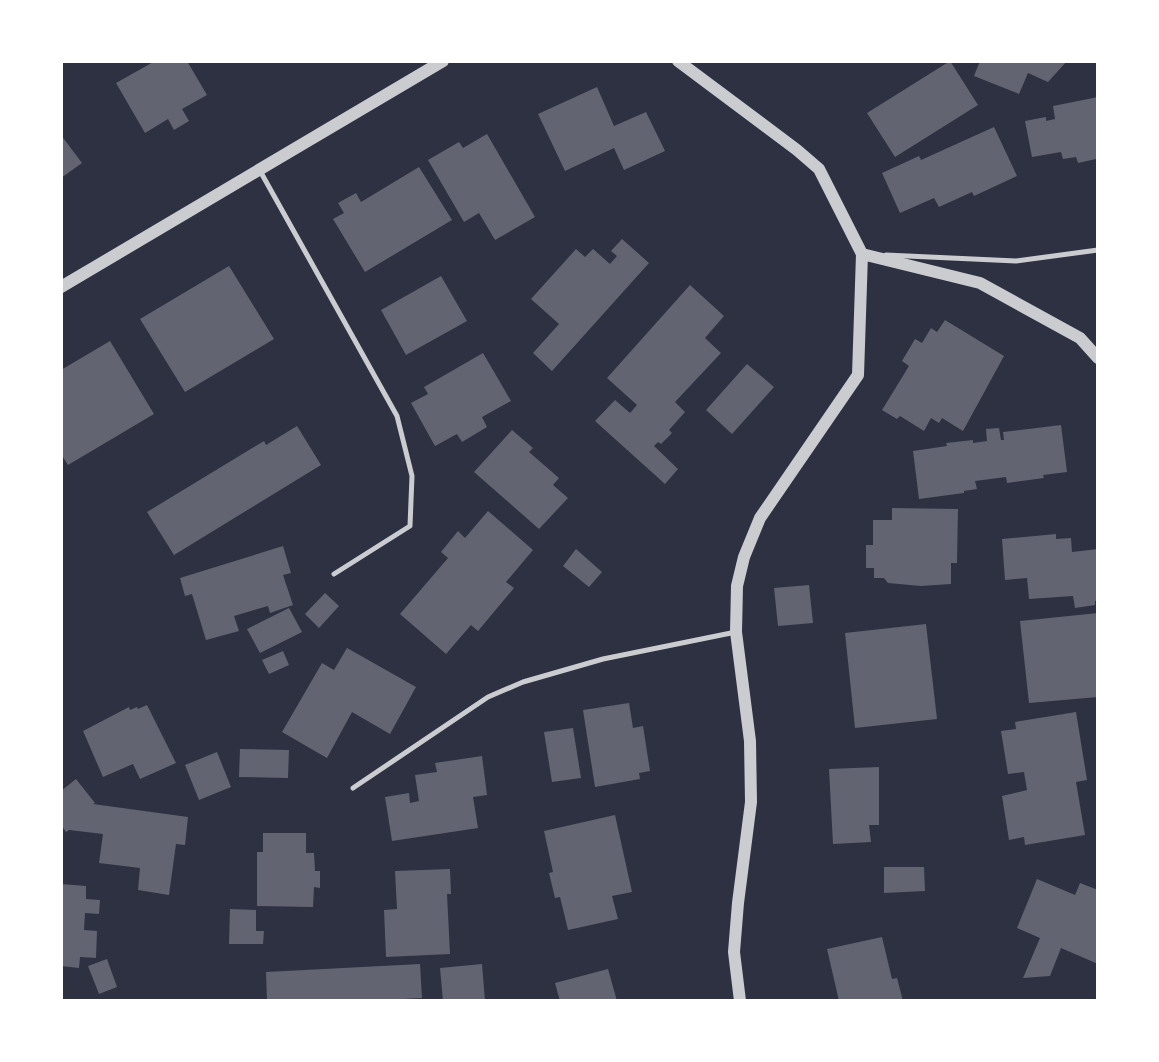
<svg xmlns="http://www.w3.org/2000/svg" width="1159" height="1062" viewBox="0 0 1159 1062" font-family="'Work Sans',sans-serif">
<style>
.building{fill:#626471}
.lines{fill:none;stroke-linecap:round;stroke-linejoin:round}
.service{stroke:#caccd0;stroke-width:5}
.tertiary{stroke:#caccd0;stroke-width:12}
</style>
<rect width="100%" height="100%" fill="#2d3142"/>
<!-- building -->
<path class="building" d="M 155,61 L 187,61 L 207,95 L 182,109 L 189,121 L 174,130 L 168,119 L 145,133 L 116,83 Z
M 950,61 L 978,105 L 895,157 L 867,113 Z
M 980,61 L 1067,61 L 1048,82 L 1028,73 L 1019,94 L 974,76 Z
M 597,87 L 614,126 L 646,112 L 665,151 L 624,170 L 614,148 L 565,171 L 538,114 Z
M 1098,97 L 1096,159 L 1078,163 L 1076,157 L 1063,159 L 1061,152 L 1032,157 L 1025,121 L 1046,117 L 1046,121 L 1055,119 L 1053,106 Z
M 994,127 L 1017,176 L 974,196 L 972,192 L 939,207 L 934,198 L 900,213 L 882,173 L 919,156 L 921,160 Z
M 487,134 L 535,217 L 495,240 L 479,213 L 464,222 L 428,160 L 459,142 L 463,148 Z
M 61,135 L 82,163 L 61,178 Z
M 419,167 L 452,220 L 365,272 L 333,219 L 344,213 L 338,203 L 356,193 L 361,202 Z
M 622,239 L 649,263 L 552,371 L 533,353 L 559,324 L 531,299 L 576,249 L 585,257 L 593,249 L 610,264 L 617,256 L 611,251 Z
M 229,266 L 274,339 L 185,392 L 140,319 Z
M 441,276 L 467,321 L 406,355 L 381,310 Z
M 690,285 L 724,316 L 705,338 L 721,353 L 675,402 L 685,412 L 669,430 L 672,433 L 661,444 L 658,442 L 654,446 L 678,469 L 665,484 L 595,421 L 615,400 L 630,413 L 637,405 L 607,378 Z
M 945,320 L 1004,356 L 963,431 L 942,418 L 939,423 L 931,418 L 924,431 L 900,416 L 897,419 L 882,410 L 909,366 L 902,361 L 915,339 L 922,343 L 931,328 L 937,332 Z
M 110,341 L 154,414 L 68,465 L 61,454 L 61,370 Z
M 483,353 L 511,401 L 482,417 L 487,427 L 462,442 L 457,434 L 435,446 L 411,403 L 428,394 L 424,387 Z
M 747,364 L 774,387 L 732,434 L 706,410 Z
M 1061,425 L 1067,472 L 1043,475 L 1044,478 L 1007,483 L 1006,477 L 975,481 L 977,489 L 964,491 L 964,493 L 919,499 L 913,451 L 947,446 L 946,443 L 973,440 L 973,443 L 987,441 L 986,429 L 999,428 L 1001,440 L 1004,440 L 1003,432 Z
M 297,426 L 321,465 L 174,555 L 147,512 L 264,441 L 266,445 Z
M 512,430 L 533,448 L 529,452 L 559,478 L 553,485 L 568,498 L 539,529 L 474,472 Z
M 892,508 L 958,509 L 957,563 L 951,563 L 951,584 L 921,586 L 888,583 L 884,578 L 874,578 L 874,568 L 866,568 L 866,545 L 873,545 L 873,520 L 892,520 Z
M 488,511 L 533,550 L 506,582 L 514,588 L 478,631 L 471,625 L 446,654 L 400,614 L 448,558 L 441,552 L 458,531 L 465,538 Z
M 1056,534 L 1056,539 L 1071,538 L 1072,552 L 1098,549 L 1098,601 L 1095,601 L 1095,605 L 1075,608 L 1073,596 L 1029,599 L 1027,578 L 1005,580 L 1002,539 Z
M 283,546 L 291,573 L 283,575 L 293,605 L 270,613 L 268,606 L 234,616 L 239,631 L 206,640 L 192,594 L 185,596 L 180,578 Z
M 576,549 L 602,572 L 589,587 L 563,566 Z
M 809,585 L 813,623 L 778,626 L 774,588 Z
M 325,593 L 339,606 L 319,628 L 305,614 Z
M 289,608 L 302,632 L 260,653 L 247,629 Z
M 1098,613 L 1098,697 L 1029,703 L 1020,621 Z
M 926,624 L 937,719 L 855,728 L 845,633 Z
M 347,648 L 416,687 L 390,734 L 352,712 L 327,758 L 282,732 L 322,663 L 334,670 Z
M 283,651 L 289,665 L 269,674 L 262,660 Z
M 629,703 L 633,728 L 643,726 L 650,771 L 639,773 L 640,779 L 595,787 L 583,710 Z
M 147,705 L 176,763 L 140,779 L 133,764 L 103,777 L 83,731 L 129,707 L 130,710 L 137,707 L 138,709 Z
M 1076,712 L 1087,780 L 1076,782 L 1085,835 L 1025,845 L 1024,837 L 1009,840 L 1002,796 L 1027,790 L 1024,772 L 1008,774 L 1001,731 L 1016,729 L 1015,722 Z
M 573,728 L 581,778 L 552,782 L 544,732 Z
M 240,749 L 289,750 L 288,778 L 239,777 Z
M 217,752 L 231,787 L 199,800 L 185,765 Z
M 482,756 L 487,795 L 473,797 L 478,828 L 392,841 L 385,797 L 409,793 L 410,803 L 419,801 L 415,775 L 437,772 L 435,763 Z
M 879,767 L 879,825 L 869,825 L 871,842 L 833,844 L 829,769 Z
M 76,779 L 95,803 L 93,804 L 188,817 L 185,845 L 176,844 L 169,895 L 138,890 L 140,868 L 99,863 L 103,834 L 69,830 L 66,832 L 61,825 L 61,791 Z
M 615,815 L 632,892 L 612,896 L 618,919 L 568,930 L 560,897 L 555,898 L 549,873 L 553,872 L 544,831 Z
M 263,833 L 306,833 L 306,853 L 314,853 L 315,871 L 320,871 L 320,888 L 314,887 L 313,907 L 257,906 L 257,852 L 263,852 Z
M 884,867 L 924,867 L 925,891 L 884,893 Z
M 450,869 L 451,894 L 447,894 L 450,954 L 386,957 L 384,910 L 397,909 L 395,871 Z
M 1037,879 L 1075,895 L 1080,883 L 1098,890 L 1098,964 L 1061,948 L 1050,976 L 1023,978 L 1040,938 L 1017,928 Z
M 61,884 L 86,886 L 86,899 L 100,900 L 99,914 L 85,913 L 84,930 L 97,931 L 96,958 L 80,957 L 79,968 L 61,966 Z
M 230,909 L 256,910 L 256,931 L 264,931 L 263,944 L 229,944 Z
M 882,937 L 892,979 L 897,978 L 903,1001 L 839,1001 L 827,949 Z
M 107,959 L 117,987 L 99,994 L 88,966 Z
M 420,964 L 422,998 L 365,1001 L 267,1001 L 266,972 Z
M 482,964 L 485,1001 L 443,1001 L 440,968 Z
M 608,969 L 617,1001 L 560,1001 L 555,983 Z"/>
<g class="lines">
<!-- service -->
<path class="service" d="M 259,169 L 397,416 L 412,476 L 410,526 L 334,574
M 886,255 L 1016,261 L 1098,250
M 353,788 L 488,697 L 523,682 L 603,659 L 736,632"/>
<!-- tertiary -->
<path class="tertiary" d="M 678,61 L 797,150 L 819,169 L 862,254 L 858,375 L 760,518 L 744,557 L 737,586 L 736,632 L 750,741 L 751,802 L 738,903 L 734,952 L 740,1001
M 862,254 L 980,283 L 1080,338 L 1098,358
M 61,287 L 443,61"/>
</g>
<!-- border -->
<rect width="1159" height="1062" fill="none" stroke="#ffffff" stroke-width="126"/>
</svg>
